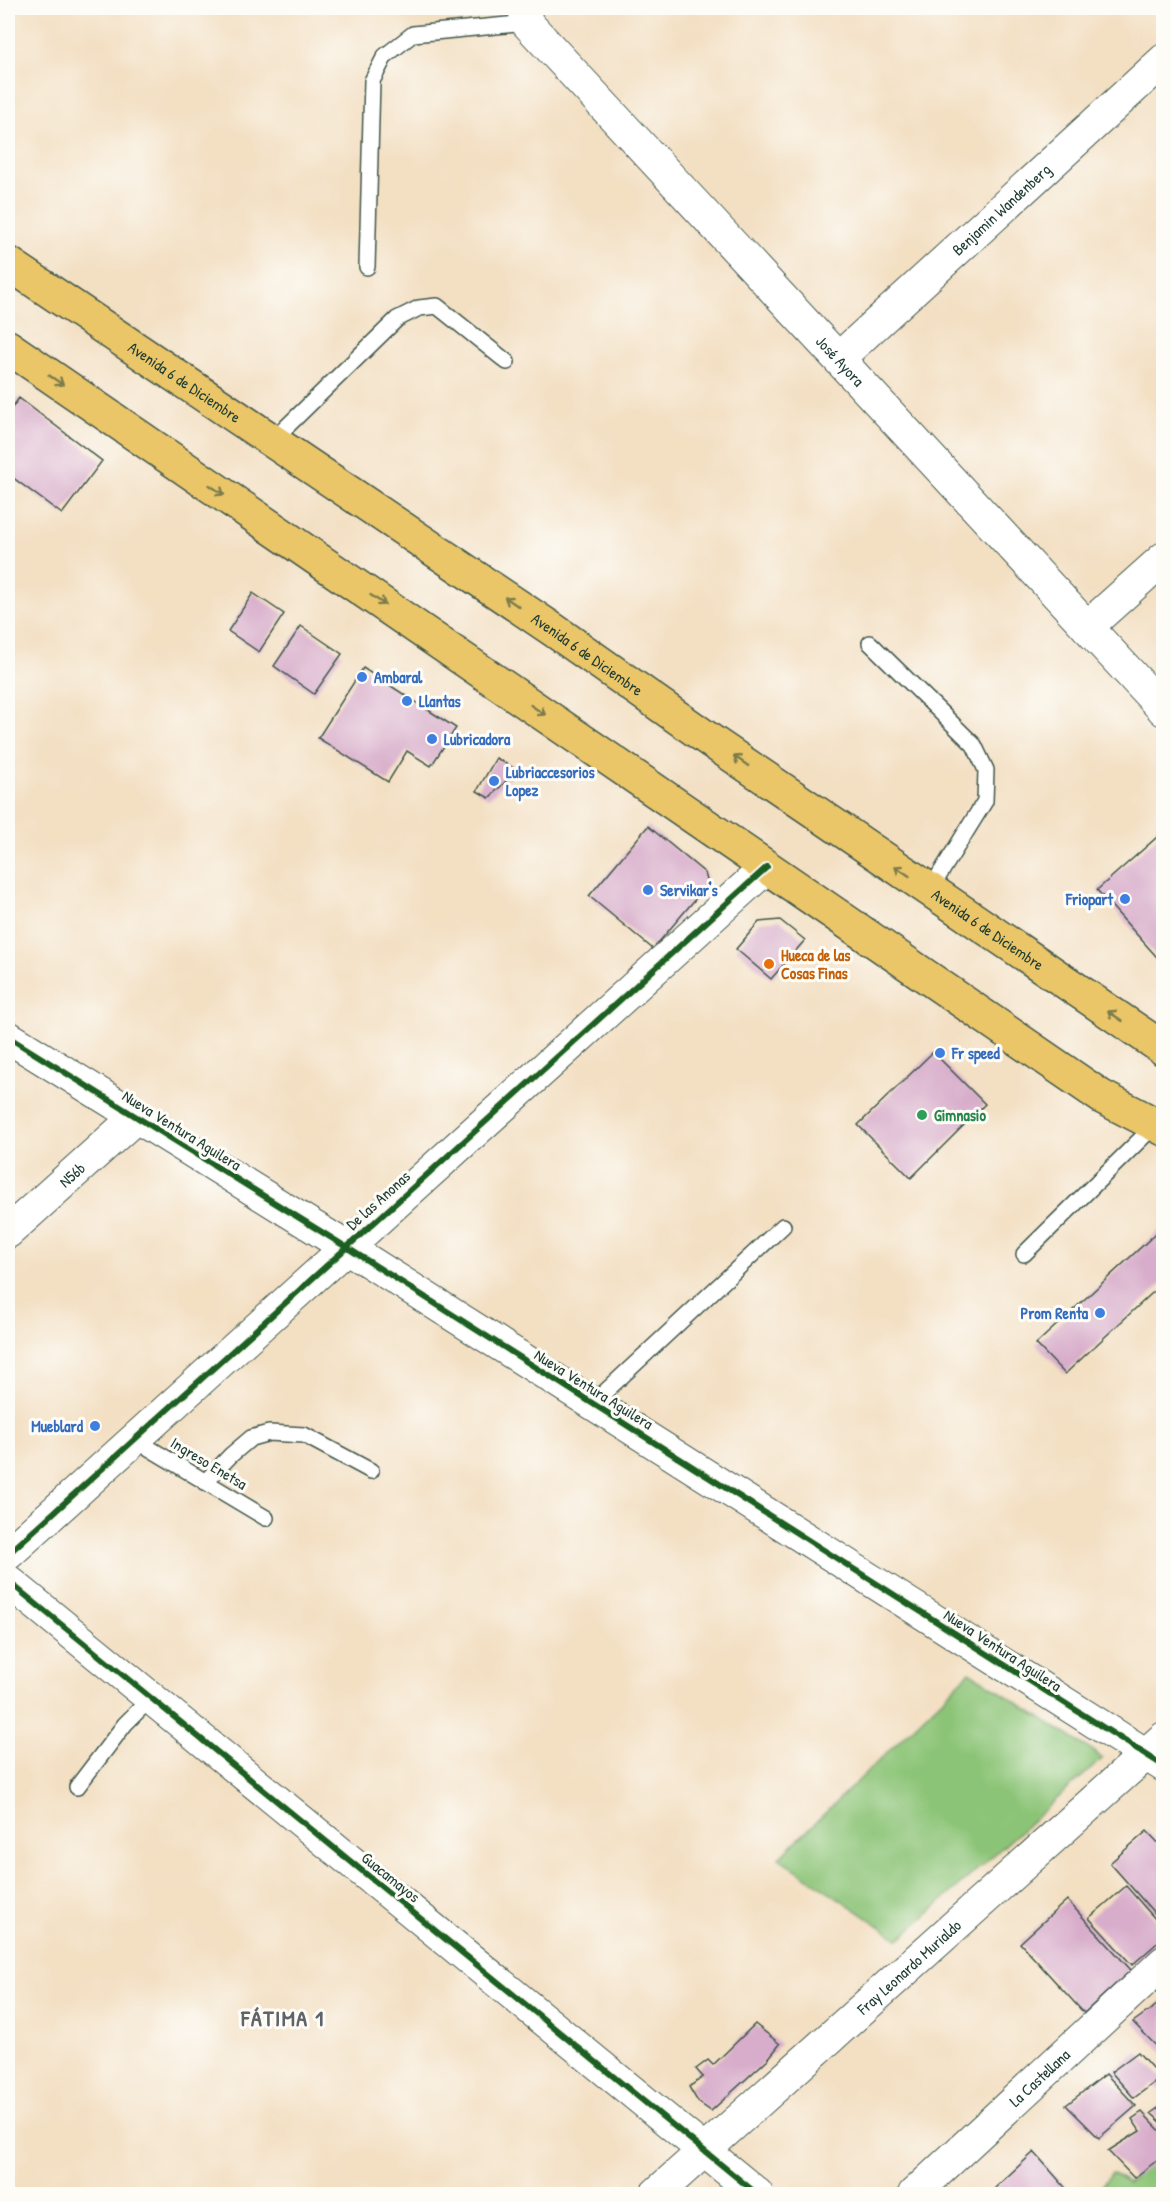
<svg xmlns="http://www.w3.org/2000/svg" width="1171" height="2202" viewBox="0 0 1171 2202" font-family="'Patrick Hand',sans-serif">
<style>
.green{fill:#8cc477;stroke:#568056;stroke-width:1.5}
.building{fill:#d8adcb}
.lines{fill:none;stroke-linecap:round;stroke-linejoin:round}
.lane-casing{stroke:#3f5549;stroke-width:18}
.street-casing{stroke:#3f5549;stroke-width:34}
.primary-casing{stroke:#3f5549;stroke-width:36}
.lane{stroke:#fff;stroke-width:15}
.street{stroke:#fff;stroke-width:32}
.primary{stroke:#ebc669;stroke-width:33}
.cycleway-casing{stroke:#fdfcf7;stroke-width:10}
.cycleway{stroke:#1b5e20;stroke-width:6}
.oneway{stroke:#7b7b4c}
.shop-dot{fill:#3f7fe0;stroke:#fdfcf7;stroke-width:2}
.food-dot{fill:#e8710a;stroke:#fdfcf7;stroke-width:2}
.leisure-dot{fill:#2e9e5b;stroke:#fdfcf7;stroke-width:2}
.labels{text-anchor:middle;stroke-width:6;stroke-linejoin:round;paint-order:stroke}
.street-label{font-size:16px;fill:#1f3d34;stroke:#fdfcf7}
.shop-label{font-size:16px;font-weight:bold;fill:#366cbe;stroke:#fdfcf7;text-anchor:start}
.food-label{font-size:16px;font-weight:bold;fill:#c56008;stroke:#fdfcf7;text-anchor:start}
.leisure-label{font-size:16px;font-weight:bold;fill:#27864d;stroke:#fdfcf7;text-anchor:start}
.district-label{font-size:22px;font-weight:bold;letter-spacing:1.5px;fill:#606469;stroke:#fdfcf7}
</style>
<rect width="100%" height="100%" fill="#fdfcf7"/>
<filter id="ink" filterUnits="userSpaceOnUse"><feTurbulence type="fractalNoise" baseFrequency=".0167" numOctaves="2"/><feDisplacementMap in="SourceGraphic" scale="12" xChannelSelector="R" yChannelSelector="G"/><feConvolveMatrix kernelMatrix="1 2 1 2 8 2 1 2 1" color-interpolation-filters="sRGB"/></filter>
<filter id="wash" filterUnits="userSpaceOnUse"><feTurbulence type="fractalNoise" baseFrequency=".008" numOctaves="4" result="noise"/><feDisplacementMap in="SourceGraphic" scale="24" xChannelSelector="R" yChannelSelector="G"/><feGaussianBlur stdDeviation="1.35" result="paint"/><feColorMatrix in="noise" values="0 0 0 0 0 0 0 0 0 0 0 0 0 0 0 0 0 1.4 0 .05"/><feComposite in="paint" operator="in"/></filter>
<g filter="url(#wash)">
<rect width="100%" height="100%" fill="#f3dfc2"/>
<!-- green -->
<path class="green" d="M 970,1672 L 1103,1758 L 899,1939 L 779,1858 Z
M 1163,2152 L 1163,2194 L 1094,2194 L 1112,2173 L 1128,2183 Z"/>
<g id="blocks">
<!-- building -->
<path class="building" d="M 19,398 L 102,461 L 62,514 L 8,474 L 8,413 Z
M 253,593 L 284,614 L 259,652 L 228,631 Z
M 301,626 L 342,654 L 314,694 L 274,666 Z
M 363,668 L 456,728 L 431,766 L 407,751 L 388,782 L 318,738 Z
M 496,758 L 517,770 L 489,798 L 477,791 Z
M 648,826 L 705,873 L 708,884 L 653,949 L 589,896 Z
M 1164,831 L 1164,965 L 1097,890 Z
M 780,920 L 805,940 L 771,979 L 736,949 L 759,922 Z
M 933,1052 L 985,1104 L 911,1178 L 858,1125 Z
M 1164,1226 L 1164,1282 L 1065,1374 L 1036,1344 Z
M 1147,1831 L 1164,1849 L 1164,1924 L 1110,1863 Z
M 1126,1886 L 1164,1929 L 1164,1937 L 1132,1965 L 1089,1918 Z
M 1067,1900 L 1131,1970 L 1084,2013 L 1020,1943 Z
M 1164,2000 L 1164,2054 L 1133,2022 Z
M 755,2024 L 780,2044 L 768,2059 L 711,2111 L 698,2102 L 689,2087 L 703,2077 L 696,2069 L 708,2060 L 713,2065 Z
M 1138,2052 L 1161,2078 L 1164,2076 L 1164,2095 L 1154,2083 L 1134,2098 L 1111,2072 Z
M 1106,2074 L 1136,2106 L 1099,2138 L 1066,2105 Z
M 1164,2104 L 1164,2125 L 1151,2113 Z
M 1142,2112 L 1164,2135 L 1164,2155 L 1134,2178 L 1108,2151 L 1140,2131 L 1132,2119 Z
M 1034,2152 L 1071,2194 L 1001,2194 L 995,2188 Z"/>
</g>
</g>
<g filter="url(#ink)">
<use href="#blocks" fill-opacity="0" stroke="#3f5549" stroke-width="1.5"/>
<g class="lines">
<!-- lane casing -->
<g class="lane-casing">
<path id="lane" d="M 367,267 L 372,81 L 385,56 L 413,34 L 527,23
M 272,441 L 397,319 L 419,308 L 437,306 L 507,362
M 870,643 L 974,745 L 986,770 L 985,801 L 930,890
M 1024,1254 L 1155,1125
M 592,1404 L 783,1226
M 134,1439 L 266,1518
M 205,1482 L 231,1455 L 251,1438 L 269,1433 L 304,1435 L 371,1471
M 77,1787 L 125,1724 L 151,1698"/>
</g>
<!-- street casing -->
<g class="street-casing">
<g id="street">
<path id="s1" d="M 524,8 L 527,23 L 1164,710"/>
<path id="s2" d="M 839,358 L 1164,60"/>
<path d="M 1087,627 L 1164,558"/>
<path d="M 8,1037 L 346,1247 L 1164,1766"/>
<path id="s3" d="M 8,1232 L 136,1117"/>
<path d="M 8,1554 L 767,867"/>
<path d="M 8,1581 L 757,2194"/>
<path id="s4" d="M 656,2194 L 1164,1738"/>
<path id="s5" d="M 914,2194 L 1164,1962"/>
</g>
</g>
<!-- primary casing -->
<g class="primary-casing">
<g id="primary">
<path id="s6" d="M 8,263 L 555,631 L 711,741 L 1164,1049"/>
<path d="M 8,347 L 1102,1097 L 1164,1129"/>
</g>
</g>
<!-- lane -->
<use href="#lane" class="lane"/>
<!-- street -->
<use href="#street" class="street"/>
<!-- primary -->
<use href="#primary" class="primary"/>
<!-- cycleway casing -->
<g class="cycleway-casing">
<path id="cycleway" d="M 8,1037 L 346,1247 L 1164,1766
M 8,1554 L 767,867
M 8,1581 L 757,2194"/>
</g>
<!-- cycleway -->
<use href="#cycleway" class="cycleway"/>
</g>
<!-- one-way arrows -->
<defs><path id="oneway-shaft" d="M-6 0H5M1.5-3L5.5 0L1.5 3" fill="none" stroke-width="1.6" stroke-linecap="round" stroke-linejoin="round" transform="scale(1.5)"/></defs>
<g class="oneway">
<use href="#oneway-shaft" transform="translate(56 380) rotate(34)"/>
<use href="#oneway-shaft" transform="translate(217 490) rotate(34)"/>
<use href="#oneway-shaft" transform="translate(378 600) rotate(34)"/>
<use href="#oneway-shaft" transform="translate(512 602) rotate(-146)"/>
<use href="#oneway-shaft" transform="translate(538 710) rotate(34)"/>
<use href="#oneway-shaft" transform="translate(741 761) rotate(-146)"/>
<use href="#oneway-shaft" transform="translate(902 871) rotate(-146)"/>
<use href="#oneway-shaft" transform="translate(1115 1016) rotate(-146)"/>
</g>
</g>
<!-- markers -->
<g class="shop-dot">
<circle cx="362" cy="677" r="6"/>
<circle cx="407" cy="701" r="6"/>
<circle cx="432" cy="739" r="6"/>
<circle cx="494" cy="781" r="6"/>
<circle cx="648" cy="890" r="6"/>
<circle cx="1125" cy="899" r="6"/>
<circle cx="940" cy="1053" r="6"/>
<circle cx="1100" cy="1313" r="6"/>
<circle cx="95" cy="1426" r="6"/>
</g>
<circle class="food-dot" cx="769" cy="964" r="6"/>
<circle class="leisure-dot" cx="922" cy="1115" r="6"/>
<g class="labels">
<!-- street labels -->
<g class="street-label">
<text dy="6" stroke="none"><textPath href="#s2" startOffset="220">Benjamin Wandenberg</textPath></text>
<text dy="6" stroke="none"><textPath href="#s1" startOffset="476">José Ayora</textPath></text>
<text dy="6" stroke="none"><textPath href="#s6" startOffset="213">Avenida 6 de Diciembre</textPath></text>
<text dy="6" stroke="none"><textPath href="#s6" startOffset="699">Avenida 6 de Diciembre</textPath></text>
<text dy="6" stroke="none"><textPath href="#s6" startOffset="1185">Avenida 6 de Diciembre</textPath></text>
<text transform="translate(182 1130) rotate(32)" y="6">Nueva Ventura Aguilera</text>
<text dy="6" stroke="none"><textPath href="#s3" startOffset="86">N56b</textPath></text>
<text transform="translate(378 1200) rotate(-42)" y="6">De las Anonas</text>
<text transform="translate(594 1389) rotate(32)" y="6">Nueva Ventura Aguilera</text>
<text transform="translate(209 1463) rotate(31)" y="6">Ingreso Enetsa</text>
<text transform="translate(1003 1650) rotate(33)" y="6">Nueva Ventura Aguilera</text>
<text transform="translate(391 1877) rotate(39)" y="6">Guacamayos</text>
<text dy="6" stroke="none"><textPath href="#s4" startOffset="340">Fray Leonardo Murialdo</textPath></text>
<text dy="6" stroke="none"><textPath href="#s5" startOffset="171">La Castellana</textPath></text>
</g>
<!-- shop labels -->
<g class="shop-label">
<text x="374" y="683">Ambaral</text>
<text x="419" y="707">Llantas</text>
<text x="444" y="745">Lubricadora</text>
<text x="506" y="778">Lubriaccesorios<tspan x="506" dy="18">Lopez</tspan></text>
<text x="660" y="896">Servikar's</text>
<text x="1113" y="905" text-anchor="end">Friopart</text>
<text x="952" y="1059">Fr speed</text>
<text x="1088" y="1319" text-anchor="end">Prom Renta</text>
<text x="83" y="1432" text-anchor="end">Mueblard</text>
</g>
<!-- food labels -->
<g class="food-label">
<text x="781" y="961">Hueca de las<tspan x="781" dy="18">Cosas Finas</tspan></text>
</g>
<!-- leisure labels -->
<g class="leisure-label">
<text x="934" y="1121">Gimnasio</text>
</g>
<!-- district labels -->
<g class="district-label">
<text x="283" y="2026">FÁTIMA 1</text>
</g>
</g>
<!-- margin -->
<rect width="1171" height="2202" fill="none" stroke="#fdfcf7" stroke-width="30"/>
</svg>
